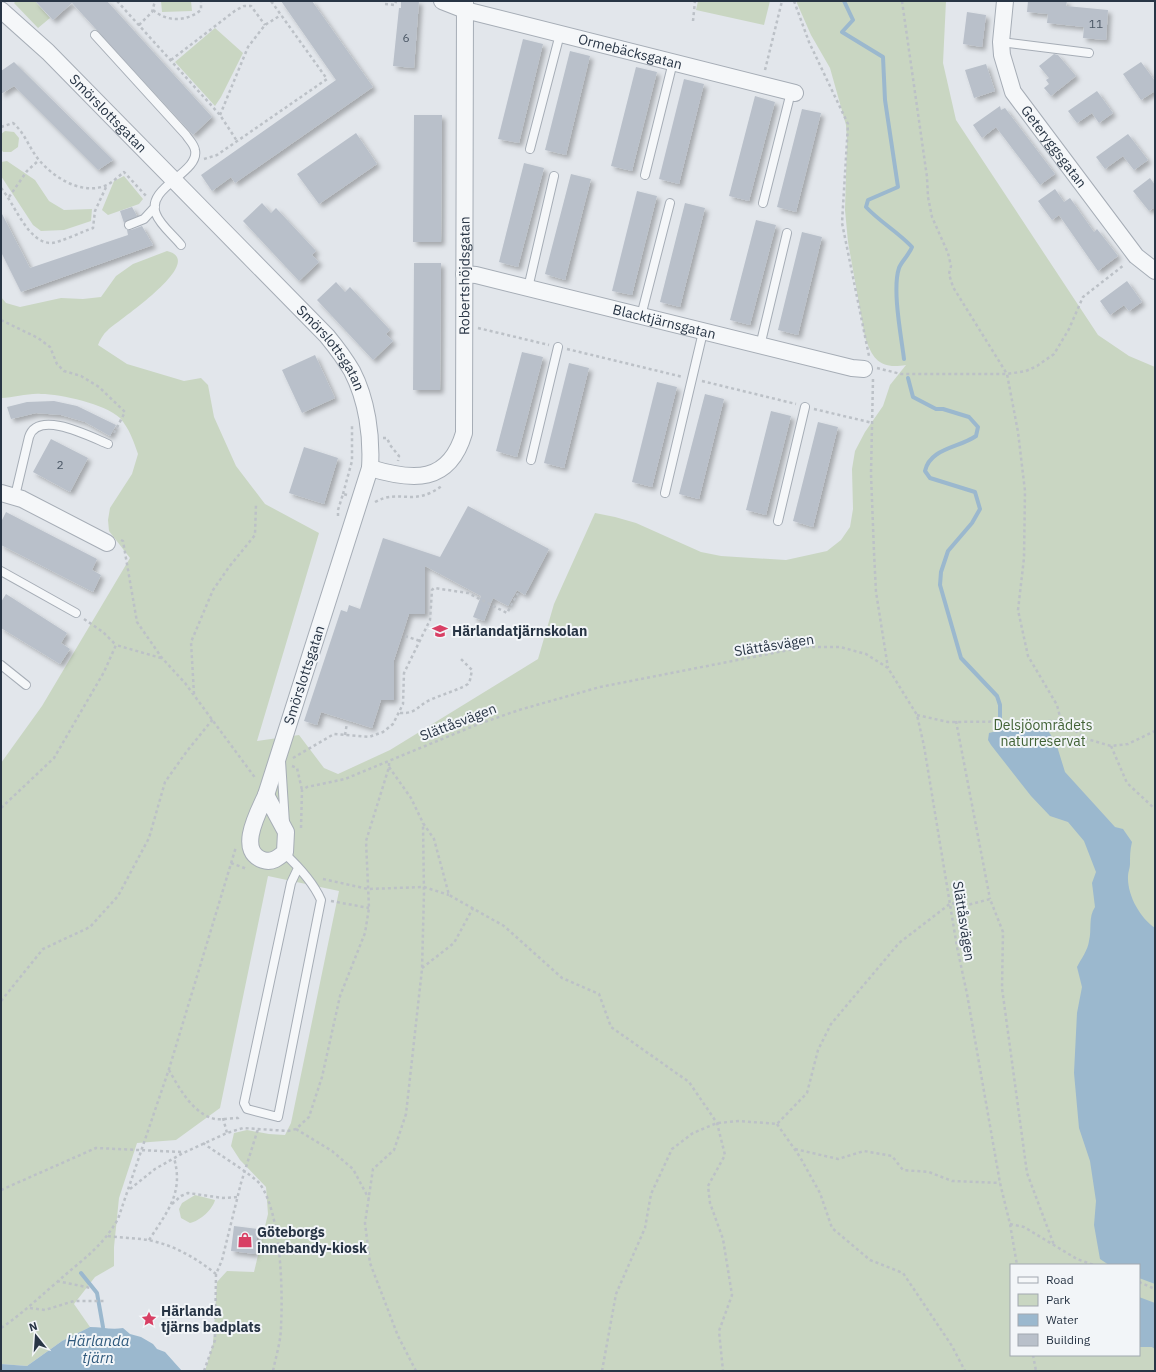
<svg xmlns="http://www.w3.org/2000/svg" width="1156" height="1372" viewBox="0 0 1156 1372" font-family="'IBM Plex Sans',sans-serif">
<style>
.green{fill:#c9d6c2;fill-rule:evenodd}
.water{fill:#9bb8ce}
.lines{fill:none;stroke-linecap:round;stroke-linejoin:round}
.stream{stroke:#9bb8ce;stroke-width:4}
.building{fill:#b9c0ca;filter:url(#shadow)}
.service-casing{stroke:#a6adb6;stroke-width:10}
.minor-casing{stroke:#a6adb6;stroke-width:18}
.path{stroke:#bcc1c7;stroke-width:2.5;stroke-dasharray:3 3;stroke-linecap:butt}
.service{stroke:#f5f7f9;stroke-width:8}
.minor{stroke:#f5f7f9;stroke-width:16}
.labels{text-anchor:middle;stroke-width:4;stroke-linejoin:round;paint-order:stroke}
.number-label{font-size:12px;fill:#4c5866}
.street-label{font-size:14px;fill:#283545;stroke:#f2f5f8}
.poi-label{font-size:14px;font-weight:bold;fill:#283545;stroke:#f2f5f8;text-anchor:start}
.park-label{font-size:14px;fill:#416235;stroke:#f2f5f8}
.water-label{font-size:15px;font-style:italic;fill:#2f597c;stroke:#f2f5f8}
</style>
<defs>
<filter id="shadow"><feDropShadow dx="3.5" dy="3.5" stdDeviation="2" flood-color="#0004"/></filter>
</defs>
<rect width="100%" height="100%" fill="#e2e6eb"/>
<!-- green -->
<path class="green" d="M 16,1 L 35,1 L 50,18 L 38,28 L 14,3 Z
M 161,1 L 191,1 L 192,11 L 162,12 Z
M 698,1 L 770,1 L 764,25 L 696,10 Z
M 796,1 L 946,1 L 943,63 L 956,120 L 1098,335 L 1129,356 L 1155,367 L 1155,1371 L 205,1371 L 213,1344 L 217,1282 L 227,1271 L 254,1272 L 268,1214 L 266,1187 L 240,1160 L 231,1146 L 234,1133 L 247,1130 L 269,1134 L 285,1135 L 291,1123 L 339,891 L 268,876 L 220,1108 L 176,1140 L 137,1143 L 119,1198 L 114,1247 L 114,1266 L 95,1277 L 74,1304 L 90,1327 L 62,1341 L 27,1366 L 1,1364 L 1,763 L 42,706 L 130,558 L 109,531 L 108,520 L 110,508 L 132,474 L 138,454 C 134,442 129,428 120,418 C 105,404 61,394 41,394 C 28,393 14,398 1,398 L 1,297 L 6,303 L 20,307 L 61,298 L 83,299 L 101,297 L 116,276 L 133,264 L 167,251 C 209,261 117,321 108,330 C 103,334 100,340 98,345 L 127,364 L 184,381 L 201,378 L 208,385 L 214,417 L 236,466 L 265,504 L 319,533 L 257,741 L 299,735 L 324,768 L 338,774 L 390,750 L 538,659 L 554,604 L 595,513 L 615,517 L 636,523 L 701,552 L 721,556 L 786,560 L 827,551 L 841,540 L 850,527 L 853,509 L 852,469 L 855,451 L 865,432 L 883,406 L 890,385 L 906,365 C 881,369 873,361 865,337 L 848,242 L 845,210 L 847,140 L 846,125 L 830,68 L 811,35 ZM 1011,1265 L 1139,1265 L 1139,1355 L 1011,1355 Z
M 215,28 L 243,53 L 221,97 L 215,106 L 175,62 Z
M 5,131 L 14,132 L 19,138 L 18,147 L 11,152 L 3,152 L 1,149 L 1,134 Z
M 7,161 L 35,180 L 49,201 L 64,210 L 92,209 L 91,221 L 64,230 L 41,231 L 33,225 L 1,176 L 1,162 Z
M 124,176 L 143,199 L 139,204 L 108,215 L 102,210 L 114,181 Z
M 195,1195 L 215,1200 C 213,1209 200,1221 190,1223 L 181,1218 L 179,1209 L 182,1203 Z"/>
<!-- water -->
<path class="water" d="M 1003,725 L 1004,731 L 1047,729 L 1056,743 L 1065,772 L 1115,827 L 1123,829 L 1132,842 C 1130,850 1130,856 1130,864 C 1130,868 1128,872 1128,876 C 1127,895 1140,918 1155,928 L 1155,1284 L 1139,1278 L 1139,1265 L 1109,1265 L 1100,1259 L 1094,1225 L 1096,1201 L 1090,1161 L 1079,1128 L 1074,1073 L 1077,1013 L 1082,987 L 1077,967 C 1081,959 1088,950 1089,941 C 1092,930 1088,917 1095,907 L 1092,883 L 1096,872 L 1084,841 L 1068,822 L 1050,816 L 1031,796 L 991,745 L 988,740 L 989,733 L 997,731 L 997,726 Z
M 1139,1297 L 1155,1303 L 1155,1349 L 1152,1347 L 1139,1347 Z
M 90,1327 C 102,1327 111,1330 123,1328 L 130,1334 L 141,1337 L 153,1344 L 157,1349 L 165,1352 L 182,1371 L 1,1371 L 1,1364 L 27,1366 L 62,1341 Z"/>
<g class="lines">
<!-- stream -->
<path class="stream" d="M 844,1 L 853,20 L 842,32 L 883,57 L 885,100 L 898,187 L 868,200 L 866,207 C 880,222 898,232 912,247 C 909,255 901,262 899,268 C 892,289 901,335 904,359
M 908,378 L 913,397 L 936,409 L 943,409 L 969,417 L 978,427 L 976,436 C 959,448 930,448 925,471 L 930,478 L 975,492 L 980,509 L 972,523 L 948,551 L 941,572 L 940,585 L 961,658 L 997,696 L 1000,705 L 1000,726
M 81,1273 L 97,1293 L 103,1327"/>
</g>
<!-- building -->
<path class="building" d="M 35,1 L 107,1 L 212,117 L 193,135 L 72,3 L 53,20 Z
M 281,1 L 312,1 L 373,87 L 235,183 L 231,177 L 212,191 L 201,175 L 336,80 Z
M 401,1 L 419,1 L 414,68 L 393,66 L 399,8 L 401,8 Z
M 1028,1 L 1067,1 L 1066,6 L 1108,10 L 1106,40 L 1083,38 L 1084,27 L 1047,23 L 1048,14 L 1027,12 Z
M 967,12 L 986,15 L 982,47 L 963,44 Z
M 523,39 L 543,44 L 519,143 L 498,139 Z
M 570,51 L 590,56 L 566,155 L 545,150 Z
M 1054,54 L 1058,55 L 1076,76 L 1051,96 L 1044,88 L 1049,84 L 1046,80 L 1049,78 L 1039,66 Z
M 14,62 L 113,160 L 98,170 L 14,86 L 1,94 L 1,71 Z
M 1141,62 L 1155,81 L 1155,91 L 1141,100 L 1123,74 Z
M 986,64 L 995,91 L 974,98 L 965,70 Z
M 636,67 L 657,72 L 632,171 L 611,166 Z
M 684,79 L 704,84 L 679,184 L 659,179 Z
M 1097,91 L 1113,113 L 1099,123 L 1092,113 L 1077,123 L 1068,111 Z
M 755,96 L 775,102 L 749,201 L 729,196 Z
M 1000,106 L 1001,110 L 1005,108 L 1055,174 L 1040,185 L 996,127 L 982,138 L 973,125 Z
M 802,109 L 821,113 L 796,212 L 777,207 Z
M 414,115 L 442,115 L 441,242 L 413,242 Z
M 356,133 L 377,164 L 319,204 L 297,174 Z
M 1128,134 L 1148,160 L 1134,170 L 1123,156 L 1105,169 L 1096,157 Z
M 524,163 L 544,168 L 518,267 L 499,262 Z
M 571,174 L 591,179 L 565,280 L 545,274 Z
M 1150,178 L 1155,185 L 1155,207 L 1149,211 L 1133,191 Z
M 1055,189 L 1064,202 L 1070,198 L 1094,232 L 1097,229 L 1118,256 L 1098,271 L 1059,215 L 1052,220 L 1038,201 Z
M 637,191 L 657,196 L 632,295 L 612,291 Z
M 262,203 L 271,213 L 276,208 L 316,251 L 312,255 L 319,262 L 299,281 L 243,221 Z
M 685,203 L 705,208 L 680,307 L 660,302 Z
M 132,207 L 137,216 L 124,223 L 120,211 Z
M 1,212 L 30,268 L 128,235 L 127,230 L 131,230 L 142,226 L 153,245 L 21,292 L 1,252 Z
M 756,220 L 776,225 L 750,325 L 730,320 Z
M 802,232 L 822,237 L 798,335 L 778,330 Z
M 414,263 L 441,263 L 440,390 L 413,390 Z
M 1127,281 L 1142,302 L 1129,311 L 1124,305 L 1110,315 L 1100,301 Z
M 336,282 L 345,292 L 350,287 L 390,330 L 386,334 L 393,341 L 373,360 L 317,300 Z
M 522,352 L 543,357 L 517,457 L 496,451 Z
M 315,355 L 335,398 L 302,413 L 282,370 Z
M 569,363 L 589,368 L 564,468 L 544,463 Z
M 657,382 L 677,387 L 652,487 L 632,482 Z
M 705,394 L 724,399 L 699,499 L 679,494 Z
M 54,401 L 77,406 L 116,425 L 110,436 L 85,422 L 61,415 L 36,413 L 11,419 L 7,407 L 27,402 Z
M 771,411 L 791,416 L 766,515 L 746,510 Z
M 818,422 L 838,427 L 813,527 L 793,521 Z
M 51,439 L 88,458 L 70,492 L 33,472 Z
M 304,447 L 338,458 L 324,504 L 289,493 Z
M 468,506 L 549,549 L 525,595 L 517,590 L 508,606 L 493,598 L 484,621 L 473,617 L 481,596 L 425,566 L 425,614 L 409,614 L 394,660 L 394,700 L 381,700 L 372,728 L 321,712 L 317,725 L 304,721 L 341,610 L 347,612 L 349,605 L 360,609 L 383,538 L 440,557 Z
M 6,512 L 97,559 L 92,570 L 101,575 L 93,592 L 1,545 L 1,522 Z
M 6,594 L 67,633 L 61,643 L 70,649 L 60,664 L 1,628 L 1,602 Z
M 234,1226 L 258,1229 L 255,1254 L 231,1251 Z"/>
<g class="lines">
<!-- service casing -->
<g class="service-casing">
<path id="service" d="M 95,35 L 186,135 C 189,140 194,144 195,150 C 200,173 145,187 156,214 C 160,225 174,236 181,245
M 1001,42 L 1089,53
M 530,149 L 560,34
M 645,175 L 673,62
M 763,203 L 791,92
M 129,225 L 144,219 L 155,207
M 528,288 L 554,176
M 641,316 L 670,203
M 760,346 L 787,233
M 531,460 L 558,347
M 665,493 L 703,332
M 15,496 L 29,437 C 38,409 91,437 108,444
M 778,521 L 805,407
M 1,571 L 76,613
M 1,665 L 26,685
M 281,761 L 285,823
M 284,853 C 298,866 313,882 321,900 L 278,1117 L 247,1109 L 244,1103 L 291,883 L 298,868"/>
</g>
<!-- minor casing -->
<g class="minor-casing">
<g id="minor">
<path id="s1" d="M 442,1 L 465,10 L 795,93"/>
<path id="s2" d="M 1005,1 L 1001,42 L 1002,55 L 1013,92 L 1136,256 L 1155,271"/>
<path id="s3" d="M 1,10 L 48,52 L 327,336 C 336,347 345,359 352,371 C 367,400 372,436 370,468 L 266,795"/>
<path id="s4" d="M 464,274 L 476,275 L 852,368 L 864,369"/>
<path id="s5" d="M 370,468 C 413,481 449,484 464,433 L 465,1"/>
<path d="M 1,493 L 22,499 L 107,543"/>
<path d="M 266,795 L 286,832 L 285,852 C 278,858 272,863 263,860 C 236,851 259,811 266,795 Z"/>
</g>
</g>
<!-- path -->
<path class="path" d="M 117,1 L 220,115 L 237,141
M 794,1 L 809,42 L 848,124 L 842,223 L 869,356
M 902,1 L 927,177 L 928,197 L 932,217 L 948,253 L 951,266 L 949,274 L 953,287 L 1007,374 L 1018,432 L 1025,491 L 1024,558 L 1018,610 L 1028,656 L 1057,705 L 1061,721
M 385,4 L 395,5 L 396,1
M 153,10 C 167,22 186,22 201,10 L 201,1
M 693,21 L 695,1
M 139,25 L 152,12 L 155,1
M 171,60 L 236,10 L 244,6 L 251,6 L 265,25
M 765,70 L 782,1
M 220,115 L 248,47 L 265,25 L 281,15
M 1,127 L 13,123 C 25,133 29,148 39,160 C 54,178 83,196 107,185 C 113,182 119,176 124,172 L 147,197
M 204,159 L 217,155 L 327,79 L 271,1
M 1,188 C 15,204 28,244 52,243 C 61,242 84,231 93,228 L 95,211 L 107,185
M 9,197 L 27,171 L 39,160
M 1,320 L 38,338 L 50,347 L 57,364 L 64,371 L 81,376 L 99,387 L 125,412 L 113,435
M 478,328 L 549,345
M 567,349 L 683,377
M 877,368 L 901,374 L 1007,374 L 1026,371 L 1037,366 L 1054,354 L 1069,329 L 1083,297 L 1124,265
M 873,379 L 871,474 L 874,552 L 876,592 L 888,668
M 702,381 L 796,404
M 814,409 L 873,423
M 383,438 L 387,438 L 390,445 L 399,456 L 398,461
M 343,494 L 352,461 L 352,425
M 375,502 C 400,488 413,508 443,485
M 338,516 L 338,510 L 343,494 L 347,495
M 121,540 L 123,541 L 137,622 L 162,658 L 185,683 L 256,779
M 84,619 L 103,632 L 116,645
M 405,636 L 420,641
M 194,694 L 191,642 L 213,590 L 229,567 L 255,535 L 256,504
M 400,713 C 417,714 418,705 430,700 C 443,694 456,691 468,684 L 470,680 L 472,670 L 460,658
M 917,715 L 948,722 L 1061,721 L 1087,739 L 1111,746 L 1128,744 L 1155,731
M 956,721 L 990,899
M 345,735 L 347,723
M 1111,746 L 1127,783 L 1155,809
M 293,758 L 334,734 L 369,737 L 383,732 L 393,724 L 403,704 L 404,673 L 430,620 L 432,590 L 434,588 L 468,593 L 507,613 L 518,593
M 292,766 L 297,768 L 302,790
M 389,767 L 411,798 L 423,823 L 434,839 L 449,895 L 504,926 L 562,978 L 599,994 L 611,1027 L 689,1082 L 717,1123 L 725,1155 L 708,1186 L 710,1203 L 723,1239 L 732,1295 L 719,1331 L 723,1371
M 1,808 L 54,758 L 104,672 L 116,645 L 161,658
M 301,828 L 302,790 L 307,787 L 345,779 L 476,725 L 519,710 L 600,687 L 804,647 L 840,647 L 866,654 L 888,668 L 917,715 L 924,746 L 957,947 L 967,994 L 1000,1183 L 1010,1224 L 1017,1265
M 231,863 L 247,869
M 323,879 L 368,889 L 424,887 L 449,895
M 331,901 L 369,908
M 422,968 L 454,943 L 473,908
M 1,1001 L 43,949 L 90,927 L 118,896 L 149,838 L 165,782 L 187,751 L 213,719
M 169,1070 C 179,1088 193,1114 215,1119 C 222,1120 231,1118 238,1118 L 240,1116
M 223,1118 L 227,1133
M 777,1124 L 800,1157 L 820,1193 L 832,1228 L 870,1260 L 903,1273 L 952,1346 L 965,1371
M 296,1129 L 332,1151 L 353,1169 L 369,1199
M 203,1143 C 215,1152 253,1175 260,1184 C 281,1214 283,1289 281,1326 C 281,1341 276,1356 273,1371
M 795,1149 L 838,1159 L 864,1151 L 892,1156 L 903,1170 L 929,1172 L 952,1181 L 1000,1183
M 130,1189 L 155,1169 L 183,1153 L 227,1133 L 243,1128 L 288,1131 L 296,1129 L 309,1117 L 322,1077 L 340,996 L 365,933 L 369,908 L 366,841 L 389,767 L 389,761
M 1,1190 L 96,1148 L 181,1152
M 172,1204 L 181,1196 L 188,1193 L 223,1198 L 238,1197
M 1010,1224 L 1024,1227 L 1077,1259 L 1094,1265
M 108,1236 C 121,1238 135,1238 148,1240 C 174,1245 196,1258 216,1274
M 149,1240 C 167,1212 184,1193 174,1158
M 57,1281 L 91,1288
M 1139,1282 L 1155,1289
M 30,1308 L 45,1310 L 74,1301 L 104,1301
M 1,1328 C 23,1313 36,1300 56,1283 C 81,1260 100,1250 118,1219 L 169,1069 L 236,847
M 1033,1355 L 1036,1371
M 204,1371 L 215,1340 L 216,1274 L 222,1260 L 241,1183 L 258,1129
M 416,1371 L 398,1336 L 370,1263 L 365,1223 L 373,1169 L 394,1150 L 406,1114 L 422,969 L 424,893 L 423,823
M 602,1371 L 616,1294 L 645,1228 L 651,1194 L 672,1149 L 693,1133 L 717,1123 L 740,1121 L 777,1124 L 807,1093 L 818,1050 L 831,1024 L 899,943 L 951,903 L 964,906 L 990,899 L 1003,932 L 1002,988 L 1027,1173 L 1054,1245"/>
<!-- service -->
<use href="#service" class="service"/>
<!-- minor -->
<use href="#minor" class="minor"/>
</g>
<!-- icons -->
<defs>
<g id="school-bare" transform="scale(1.2)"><path d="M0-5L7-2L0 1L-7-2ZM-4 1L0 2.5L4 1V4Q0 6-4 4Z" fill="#d83f64" stroke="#f2f5f8" stroke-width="2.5" paint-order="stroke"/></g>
<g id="shop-bare" transform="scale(1.2)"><path d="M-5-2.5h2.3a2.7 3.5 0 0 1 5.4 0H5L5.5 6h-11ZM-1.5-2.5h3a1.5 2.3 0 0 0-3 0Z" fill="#d83f64" stroke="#f2f5f8" stroke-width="2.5" paint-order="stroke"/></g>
<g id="sight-bare" transform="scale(1.2)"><path d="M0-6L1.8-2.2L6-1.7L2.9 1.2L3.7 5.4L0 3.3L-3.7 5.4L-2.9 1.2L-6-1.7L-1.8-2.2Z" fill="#d83f64" stroke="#f2f5f8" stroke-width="2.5" paint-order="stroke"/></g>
</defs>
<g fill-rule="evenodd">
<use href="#school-bare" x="440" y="631"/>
<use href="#shop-bare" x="245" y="1240"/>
<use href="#sight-bare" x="149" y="1319"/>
</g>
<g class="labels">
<!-- number labels -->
<g class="number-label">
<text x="1096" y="28">11</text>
<text x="406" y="42">6</text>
<text x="60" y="469">2</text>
</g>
<!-- street labels -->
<g class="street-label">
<text dy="5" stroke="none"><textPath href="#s1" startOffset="195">Ormebäcksgatan</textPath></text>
<text dy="5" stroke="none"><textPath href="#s3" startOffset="149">Smörslottsgatan</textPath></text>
<text dy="5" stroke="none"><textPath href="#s2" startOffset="161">Geteryggsgatan</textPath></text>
<text dy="5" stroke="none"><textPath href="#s5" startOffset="274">Robertshöjdsgatan</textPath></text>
<text dy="5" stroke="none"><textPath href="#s4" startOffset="206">Blacktjärnsgatan</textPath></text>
<text dy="5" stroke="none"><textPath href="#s3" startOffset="473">Smörslottsgatan</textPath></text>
<text transform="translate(774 645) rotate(-9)" y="5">Slättåsvägen</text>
<text transform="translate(304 675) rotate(-72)" y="5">Smörslottsgatan</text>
<text transform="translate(458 722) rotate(-21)" y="5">Slättåsvägen</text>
<text transform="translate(964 921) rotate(81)" y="5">Slättåsvägen</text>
</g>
<!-- poi labels -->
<g class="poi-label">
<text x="452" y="636">Härlandatjärnskolan</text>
<text x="257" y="1237">Göteborgs<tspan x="257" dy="16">innebandy-kiosk</tspan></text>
<text x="161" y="1316">Härlanda<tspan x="161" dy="16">tjärns badplats</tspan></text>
</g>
<!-- park labels -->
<g class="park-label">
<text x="1043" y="730">Delsjöområdets<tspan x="1043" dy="16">naturreservat</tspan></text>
</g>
<!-- water labels -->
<g class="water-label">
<text x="98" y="1346">Härlanda<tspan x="98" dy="17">tjärn</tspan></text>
</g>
</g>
<!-- border -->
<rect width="1156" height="1372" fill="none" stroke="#283545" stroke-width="4"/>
<!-- legend -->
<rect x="1010" y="1264" width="130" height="92" fill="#f2f5f8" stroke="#a1a8b0"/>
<rect x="1018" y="1277" width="20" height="6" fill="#f5f7f9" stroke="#a1a8b0"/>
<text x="1046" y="1284" font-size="12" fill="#283545">Road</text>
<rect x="1018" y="1294" width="20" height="12" fill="#c9d6c2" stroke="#a1a8b0"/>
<text x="1046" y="1304" font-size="12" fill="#283545">Park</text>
<rect x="1018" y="1314" width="20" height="12" fill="#9bb8ce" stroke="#a1a8b0"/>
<text x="1046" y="1324" font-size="12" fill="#283545">Water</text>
<rect x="1018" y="1334" width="20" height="12" fill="#b9c0ca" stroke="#a1a8b0"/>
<text x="1046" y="1344" font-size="12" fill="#283545">Building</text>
<!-- north arrow -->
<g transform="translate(36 1336) rotate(343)" stroke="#f2f5f8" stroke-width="3" paint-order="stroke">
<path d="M0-3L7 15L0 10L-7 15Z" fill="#283545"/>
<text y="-6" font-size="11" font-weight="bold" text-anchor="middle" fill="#283545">N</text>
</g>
</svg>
